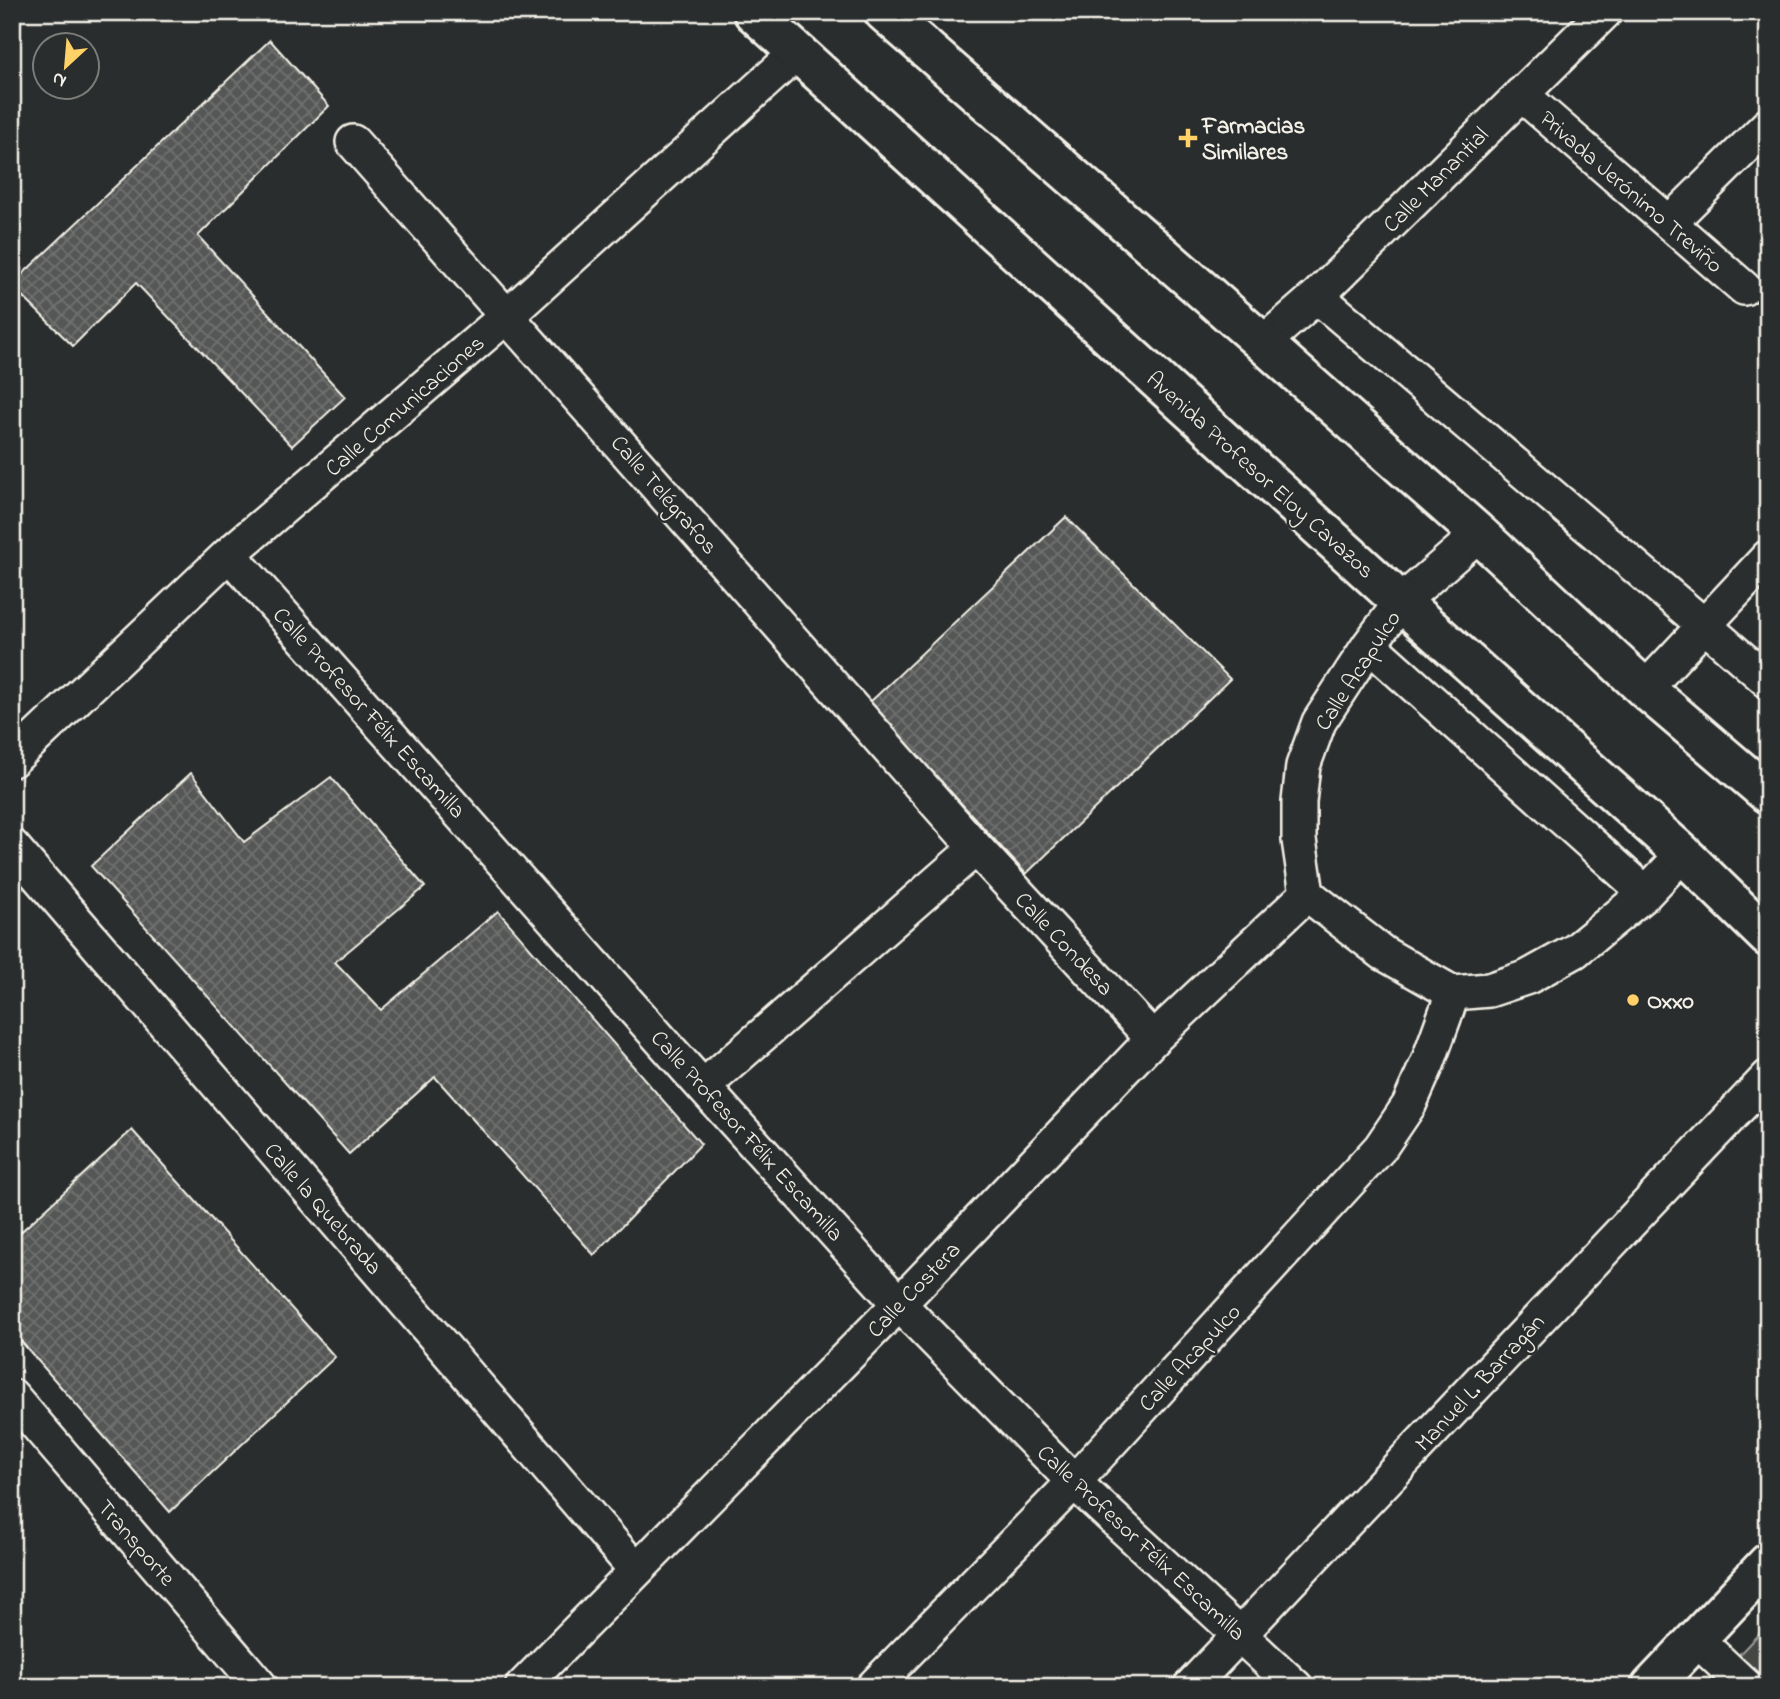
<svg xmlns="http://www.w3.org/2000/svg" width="1780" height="1699" viewBox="0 0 1780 1699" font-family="'Indie Flower',sans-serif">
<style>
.park{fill:url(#park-tufts);stroke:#9c9c96;stroke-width:2}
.building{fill:url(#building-cross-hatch);stroke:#f4f1e8;stroke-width:2}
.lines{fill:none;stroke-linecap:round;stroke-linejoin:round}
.minor-casing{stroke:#f4f1e8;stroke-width:38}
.tertiary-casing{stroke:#f4f1e8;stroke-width:44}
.secondary-casing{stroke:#f4f1e8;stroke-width:44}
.minor{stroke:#2a2d2e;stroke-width:33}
.tertiary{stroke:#2a2d2e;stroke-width:38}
.secondary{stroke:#2a2d2e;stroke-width:38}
.poi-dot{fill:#ffd166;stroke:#2a2d2e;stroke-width:2.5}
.labels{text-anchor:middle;stroke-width:5;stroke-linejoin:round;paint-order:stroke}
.poi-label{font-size:23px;font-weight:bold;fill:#f4f1e8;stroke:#2a2d2e;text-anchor:start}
.street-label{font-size:23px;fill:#f4f1e8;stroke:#2a2d2e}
</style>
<defs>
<pattern id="park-tufts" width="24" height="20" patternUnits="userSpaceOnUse" patternTransform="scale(1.75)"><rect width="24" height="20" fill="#444645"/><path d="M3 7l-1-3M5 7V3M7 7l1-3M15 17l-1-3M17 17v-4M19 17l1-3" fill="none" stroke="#606160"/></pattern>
<pattern id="building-cross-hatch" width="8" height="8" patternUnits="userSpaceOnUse" patternTransform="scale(1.75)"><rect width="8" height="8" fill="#555756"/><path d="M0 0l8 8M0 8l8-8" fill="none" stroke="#6e706e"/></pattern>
</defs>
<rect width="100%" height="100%" fill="#2a2d2e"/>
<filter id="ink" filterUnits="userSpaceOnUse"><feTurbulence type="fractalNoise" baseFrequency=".0143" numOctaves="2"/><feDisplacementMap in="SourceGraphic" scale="14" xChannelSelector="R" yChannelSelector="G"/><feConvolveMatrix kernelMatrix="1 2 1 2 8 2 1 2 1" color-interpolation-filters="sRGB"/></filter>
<g filter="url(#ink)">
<!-- park -->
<path class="park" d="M 1768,1624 L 1768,1687 L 1760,1687 L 1733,1661 Z"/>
<!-- building -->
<path class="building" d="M 270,40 L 329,106 L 198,236 L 345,397 L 292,446 L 136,283 L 73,346 L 12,286 L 12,284 Z
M 1066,517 L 1230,679 L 1026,874 L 869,703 Z
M 191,773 L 244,842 L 331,777 L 425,887 L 335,962 L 381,1010 L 498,911 L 701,1144 L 594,1255 L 435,1077 L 349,1154 L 91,866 Z
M 132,1130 L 335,1357 L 170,1512 L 12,1331 L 12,1240 Z"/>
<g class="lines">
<!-- minor casing -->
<g class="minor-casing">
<path id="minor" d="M 1521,94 L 1744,288
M 353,142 L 976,848 L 1153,1039
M 1669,223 L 1768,125
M 1317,296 L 1705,626 L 1768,681
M 1263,343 L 1317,296 L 1605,12
M 1479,534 L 1401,602 L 1369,645 L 1319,722 L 1303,766 L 1299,802 L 1299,840 L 1307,894 L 1383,953 L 1453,993 L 1489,990 L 1528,977 L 1575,951 L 1646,893 L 1683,854
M 229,554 L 703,1087 L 899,1304 L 1074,1482 L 1296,1687
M 1369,645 L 1646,893
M 1645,689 L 1768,557
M 12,760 L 229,554 L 508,315 L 798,52
M 12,846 L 636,1570
M 703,1087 L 976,848
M 12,1396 L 261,1687
M 1696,1639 L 1747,1687
M 522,1687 L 899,1304 L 1153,1039 L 1307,894
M 873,1687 L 1074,1482 L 1380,1148 L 1409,1105 L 1428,1062 L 1453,993
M 1190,1687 L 1768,1077"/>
</g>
<!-- tertiary casing -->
<g class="tertiary-casing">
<path id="tertiary" d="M 1651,1687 L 1768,1563"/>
</g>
<!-- secondary casing -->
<g class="secondary-casing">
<path id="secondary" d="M 753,12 L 1401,602 L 1683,854 L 1768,937
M 884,12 L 1263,343 L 1479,534 L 1645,689 L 1768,794"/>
</g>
<!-- minor -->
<use href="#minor" class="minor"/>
<!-- tertiary -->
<use href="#tertiary" class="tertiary"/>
<!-- secondary -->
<use href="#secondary" class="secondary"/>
</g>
</g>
<!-- markers -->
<g class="poi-dot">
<path d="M1184.5 127.5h7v7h7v7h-7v7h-7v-7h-7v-7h7z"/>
<circle cx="1633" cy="1000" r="7"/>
</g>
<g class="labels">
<!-- poi labels -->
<g class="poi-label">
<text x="1202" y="133">Farmacias<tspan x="1202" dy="26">Similares</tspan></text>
<text x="1647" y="1008">Oxxo</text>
</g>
<!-- street labels -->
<g class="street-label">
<text transform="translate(1435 179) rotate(-45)" y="8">Calle Manantial</text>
<text transform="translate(1632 191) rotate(41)" y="8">Privada Jerónimo Treviño</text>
<text transform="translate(404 405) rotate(-41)" y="8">Calle Comunicaciones</text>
<text transform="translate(1261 474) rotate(42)" y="8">Avenida Profesor Eloy Cavazos</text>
<text transform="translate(665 494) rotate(49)" y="8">Calle Telégrafos</text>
<text transform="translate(1357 670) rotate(-57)" y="8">Calle Acapulco</text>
<text transform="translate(370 712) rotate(48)" y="8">Calle Profesor Félix Escamilla</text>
<text transform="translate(1065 943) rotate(47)" y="8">Calle Condesa</text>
<text transform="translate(748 1135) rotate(48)" y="8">Calle Profesor Félix Escamilla</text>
<text transform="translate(324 1208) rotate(49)" y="8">Calle la Quebrada</text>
<text transform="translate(913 1289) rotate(-46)" y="8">Calle Costera</text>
<text transform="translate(1189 1357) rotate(-47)" y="8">Calle Acapulco</text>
<text transform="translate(1479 1382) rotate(-47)" y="8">Manuel L. Barragán</text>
<text transform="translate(137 1542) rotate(49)" y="8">Transporte</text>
<text transform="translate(1142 1542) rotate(43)" y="8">Calle Profesor Félix Escamilla</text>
</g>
</g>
<!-- margin -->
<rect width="1780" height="1699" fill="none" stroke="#2a2d2e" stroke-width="42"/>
<rect x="21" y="21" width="1738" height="1657" fill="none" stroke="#f4f1e8" stroke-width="2.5" filter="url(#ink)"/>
<!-- north arrow -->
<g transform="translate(66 66) rotate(206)"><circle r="33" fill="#2a2d2e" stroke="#7b7b78" stroke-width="2"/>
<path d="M0-5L12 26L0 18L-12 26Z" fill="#ffd166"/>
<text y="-10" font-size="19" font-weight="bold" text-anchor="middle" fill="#f4f1e8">N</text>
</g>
</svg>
